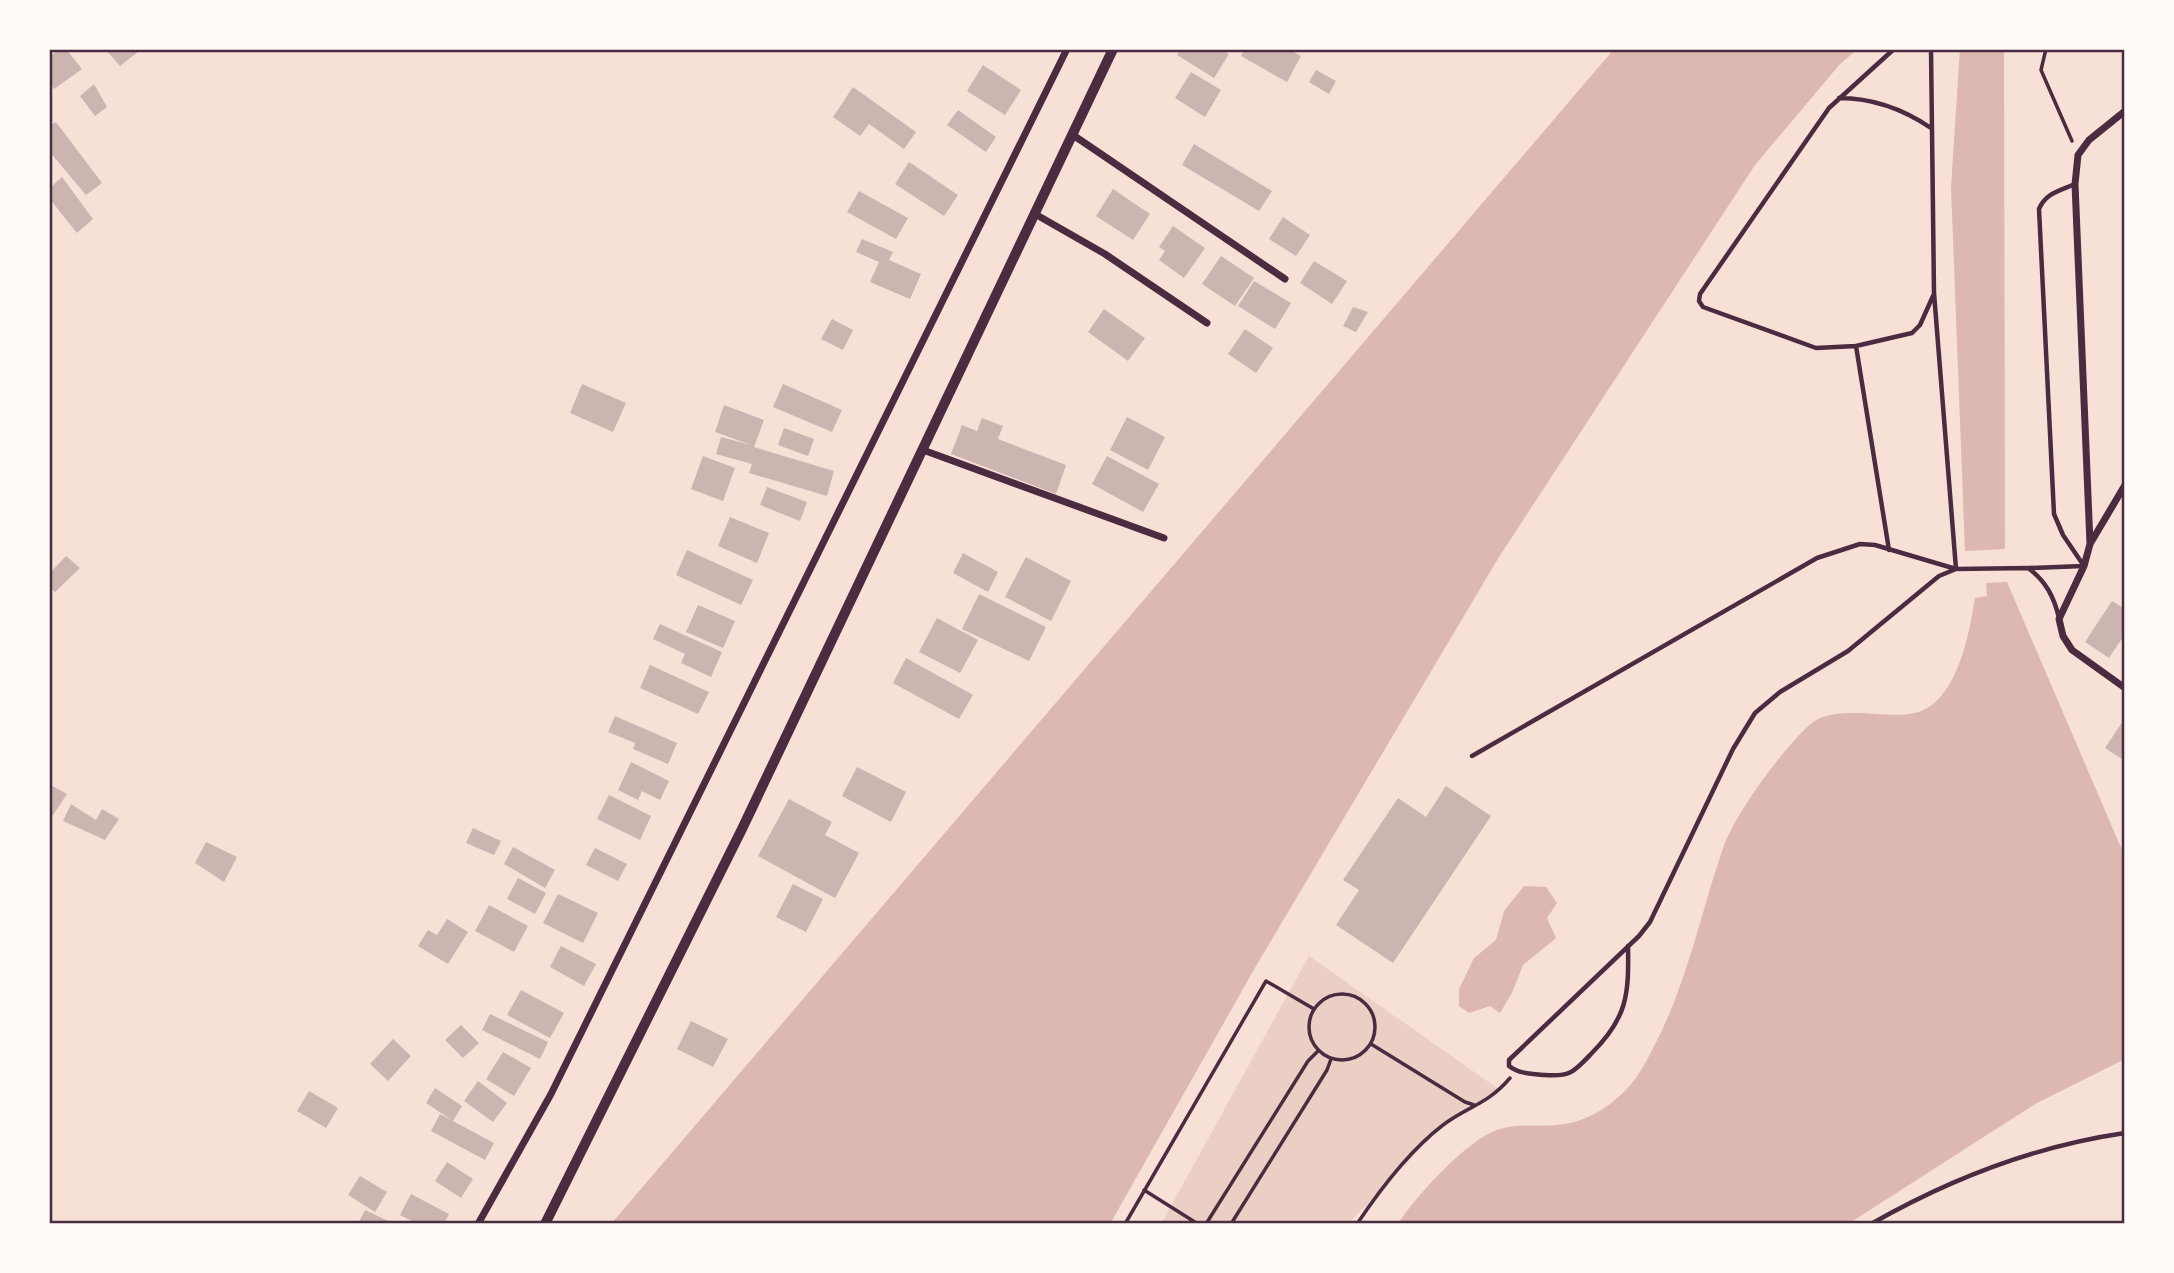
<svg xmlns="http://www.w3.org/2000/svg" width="2174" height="1273" viewBox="0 0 2174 1273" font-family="'Public Sans',sans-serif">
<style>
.green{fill:#ebcfc5}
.water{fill:#dcb8b0}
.building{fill:#ccb4b1}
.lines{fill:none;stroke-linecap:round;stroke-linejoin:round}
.path{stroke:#4a2c40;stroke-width:3.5}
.service{stroke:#4a2c40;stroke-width:4.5}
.minor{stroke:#4a2c40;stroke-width:7}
.secondary{stroke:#4a2c40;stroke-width:10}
.neatline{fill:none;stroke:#4a2c40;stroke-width:2.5}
</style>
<rect width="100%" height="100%" fill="#f7e1d7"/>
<!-- green -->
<path class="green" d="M 1309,956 L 1500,1090 L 1444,1124 L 1348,1224 L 1161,1224 Z"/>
<!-- water -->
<path class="water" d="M 1614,49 L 1858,49 L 1840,64 L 1755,165 L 1499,557 L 1256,966 L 1110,1224 L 611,1224 Z
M 1960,49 L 2004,49 L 2005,549 L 1965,551 L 1951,187 Z
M 2007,582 L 2125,857 L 2125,1059 L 2035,1104 L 1848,1224 L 1398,1224 C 1416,1196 1466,1141 1497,1130 C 1519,1122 1542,1128 1565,1124 C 1589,1120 1607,1108 1624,1092 C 1636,1080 1646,1063 1653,1048 C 1687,985 1700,915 1723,848 C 1737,811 1776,759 1804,730 C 1819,714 1835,713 1856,713 C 1874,713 1897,717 1915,713 C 1957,703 1969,635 1975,598 L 1987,596 L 1986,583 Z
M 1524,886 L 1546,887 L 1557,903 L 1547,918 L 1556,938 L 1523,965 L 1512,993 L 1500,1013 L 1490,1006 L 1469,1013 L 1459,1006 L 1459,989 L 1474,958 L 1496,940 L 1504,911 Z"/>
<!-- building -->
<path class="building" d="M 60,49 L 66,49 L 82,69 L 54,89 L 49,81 L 49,57 Z
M 105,49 L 136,49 L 138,52 L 120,66 Z
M 1181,49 L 1220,49 L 1229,54 L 1214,78 L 1177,55 Z
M 1245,49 L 1288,49 L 1301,56 L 1287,82 L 1241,56 Z
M 983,65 L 1021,90 L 1005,115 L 967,91 Z
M 1316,70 L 1336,81 L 1329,94 L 1309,82 Z
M 1191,72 L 1221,90 L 1205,117 L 1175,98 Z
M 94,84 L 107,107 L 95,116 L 80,96 Z
M 853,87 L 916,132 L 904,149 L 869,124 L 860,136 L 833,117 Z
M 958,110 L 996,137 L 986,152 L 947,125 Z
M 56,122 L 102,183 L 86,195 L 49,151 L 49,126 Z
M 1194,144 L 1272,191 L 1259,211 L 1182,165 Z
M 909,162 L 958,195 L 944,216 L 895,184 Z
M 62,177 L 93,219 L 77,233 L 49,198 L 49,189 Z
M 1113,189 L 1150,214 L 1133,240 L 1096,216 Z
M 859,191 L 908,218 L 896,239 L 847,212 Z
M 1283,217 L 1310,235 L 1296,256 L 1269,239 Z
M 1173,226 L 1205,248 L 1184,278 L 1159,260 L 1165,251 L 1159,247 Z
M 862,239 L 893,252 L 889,260 L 921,274 L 910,299 L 870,282 L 879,262 L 856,252 Z
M 1221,256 L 1254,278 L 1235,306 L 1202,284 Z
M 1314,261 L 1347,281 L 1332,304 L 1300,283 Z
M 1254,281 L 1291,303 L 1275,329 L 1238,306 Z
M 1353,307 L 1368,312 L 1356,332 L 1343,326 Z
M 1104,309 L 1145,338 L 1128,361 L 1088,332 Z
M 832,319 L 853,330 L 843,350 L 821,339 Z
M 1245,329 L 1273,348 L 1256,373 L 1228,354 Z
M 582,384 L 626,403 L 613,432 L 570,413 Z
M 783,384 L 842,410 L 832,432 L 773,407 Z
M 724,405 L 764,420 L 754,447 L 834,471 L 827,496 L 749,473 L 752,464 L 716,454 L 721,437 L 751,445 L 715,432 Z
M 1127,417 L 1165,437 L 1148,470 L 1110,450 Z
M 982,418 L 1003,426 L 998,439 L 1066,465 L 1056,494 L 951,454 L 962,425 L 977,431 Z
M 784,428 L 814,439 L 808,456 L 778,445 Z
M 703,456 L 735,468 L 723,501 L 691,489 Z
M 1107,456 L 1159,484 L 1143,512 L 1092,484 Z
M 767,487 L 807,502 L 800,521 L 760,505 Z
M 730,517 L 769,533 L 757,563 L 718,546 Z
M 687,550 L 753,580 L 741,605 L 676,575 Z
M 963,553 L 998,572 L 988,592 L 953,573 Z
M 66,556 L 80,568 L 55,592 L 49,587 L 49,574 Z
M 1026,557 L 1071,581 L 1051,621 L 1005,597 Z
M 979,594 L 1046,627 L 1029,661 L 962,629 Z
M 2112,601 L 2125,609 L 2125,634 L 2109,658 L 2085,642 Z
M 698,605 L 735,621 L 723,648 L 686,632 Z
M 937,618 L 978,640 L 960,673 L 919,652 Z
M 660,624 L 722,652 L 711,677 L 681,663 L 685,654 L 653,639 Z
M 906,658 L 973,695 L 959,719 L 893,683 Z
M 650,665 L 709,692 L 698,714 L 640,688 Z
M 615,716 L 677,743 L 668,764 L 633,749 L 635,743 L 608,732 Z
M 2125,718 L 2125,761 L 2105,748 Z
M 631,762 L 669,781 L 660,800 L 642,791 L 638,800 L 618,790 Z
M 857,767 L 906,792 L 891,822 L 842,796 Z
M 49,784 L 67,794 L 49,821 Z
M 1446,786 L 1491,816 L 1393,963 L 1336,925 L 1359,890 L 1343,880 L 1398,798 L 1426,817 Z
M 609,795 L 651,816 L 640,840 L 597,819 Z
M 789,799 L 832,822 L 825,835 L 859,853 L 835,898 L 758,856 Z
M 71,804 L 96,820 L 102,809 L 119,819 L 105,840 L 63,821 Z
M 473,828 L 501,841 L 494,855 L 466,843 Z
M 206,842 L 237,857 L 224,882 L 195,863 Z
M 513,847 L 555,870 L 545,888 L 504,864 Z
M 595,848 L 627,864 L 618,881 L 586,865 Z
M 518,878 L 546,893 L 535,914 L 507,899 Z
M 793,884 L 823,899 L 806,932 L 776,917 Z
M 558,894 L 598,913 L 583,943 L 543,923 Z
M 489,905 L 528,926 L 514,952 L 475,931 Z
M 447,919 L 468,932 L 448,964 L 418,946 L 428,930 L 437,935 Z
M 561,946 L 596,964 L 584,986 L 550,967 Z
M 521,990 L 564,1013 L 550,1038 L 507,1015 Z
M 490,1014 L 548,1042 L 540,1059 L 482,1030 Z
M 691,1021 L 728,1039 L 713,1067 L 677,1049 Z
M 461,1025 L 479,1043 L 463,1058 L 445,1040 Z
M 393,1039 L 411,1056 L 388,1081 L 370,1064 Z
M 503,1052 L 531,1068 L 514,1096 L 486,1079 Z
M 478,1081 L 507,1103 L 493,1122 L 464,1101 Z
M 435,1088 L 462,1106 L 453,1121 L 426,1103 Z
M 309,1091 L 338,1108 L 326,1128 L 297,1111 Z
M 440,1114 L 494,1143 L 485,1160 L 431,1131 Z
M 447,1162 L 473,1179 L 461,1198 L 435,1181 Z
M 360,1176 L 387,1192 L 375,1212 L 348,1195 Z
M 411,1194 L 449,1214 L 444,1224 L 418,1224 L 400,1215 Z
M 365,1210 L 395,1224 L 358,1224 Z"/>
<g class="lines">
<!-- path -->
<path class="path" d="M 2046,49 L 2041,70 L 2072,141
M1309 1027a33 33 0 1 1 66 0a33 33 0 1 1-66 0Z
M 1371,1044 L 1465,1102 L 1474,1105
M 1144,1190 L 1198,1224
M 1125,1224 L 1266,981 L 1314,1009
M 1206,1224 L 1308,1061 L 1318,1051
M 1231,1224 L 1327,1070 L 1331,1059
M 1357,1224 C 1381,1188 1409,1151 1443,1125 C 1468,1106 1487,1105 1510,1078"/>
<!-- service -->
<path class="service" d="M 1839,98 C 1873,98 1903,109 1931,128
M 2075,184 C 2059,191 2046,193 2039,209 L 2054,514 L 2063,535 L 2084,566
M 1856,346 L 1912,333 L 1920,325 L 1933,296
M 1889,550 L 1856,346 L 1816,348 L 1703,307 L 1699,301 L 1700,294 L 1829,108 L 1894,49
M 2029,568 L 2083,566
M 1472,756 L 1817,558 L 1860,544 L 1875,545 L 1956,569 L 1934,293 L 1931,49
M 1628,946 C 1629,996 1627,1018 1591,1054 C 1574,1072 1570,1077 1545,1075 C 1533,1074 1519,1074 1509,1066 L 1509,1060 L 1639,936 L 1650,922 L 1733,749 L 1755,713 L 1780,692 L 1848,651 L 1939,576 L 1956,569 L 2028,568 C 2046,581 2054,597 2059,618
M 1871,1224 C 1950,1179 2035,1146 2125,1133"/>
<!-- minor -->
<path class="minor" d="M 2125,111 L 2089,140 L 2078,155 L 2075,184 L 2090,544 L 2084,566 L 2059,619 L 2063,636 L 2072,650 L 2125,688
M 1073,135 L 1285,279
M 1035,214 L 1105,254 L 1207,323
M 923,450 L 1164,538
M 2090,544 L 2125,485
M 478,1224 L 551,1094 L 1067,49"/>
<!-- secondary -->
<path class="secondary" d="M 545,1224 L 742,829 L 1113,49"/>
</g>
<!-- border -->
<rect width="2174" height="1273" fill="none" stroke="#fffaf5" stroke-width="102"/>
<rect x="51" y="51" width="2072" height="1171" class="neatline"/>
</svg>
